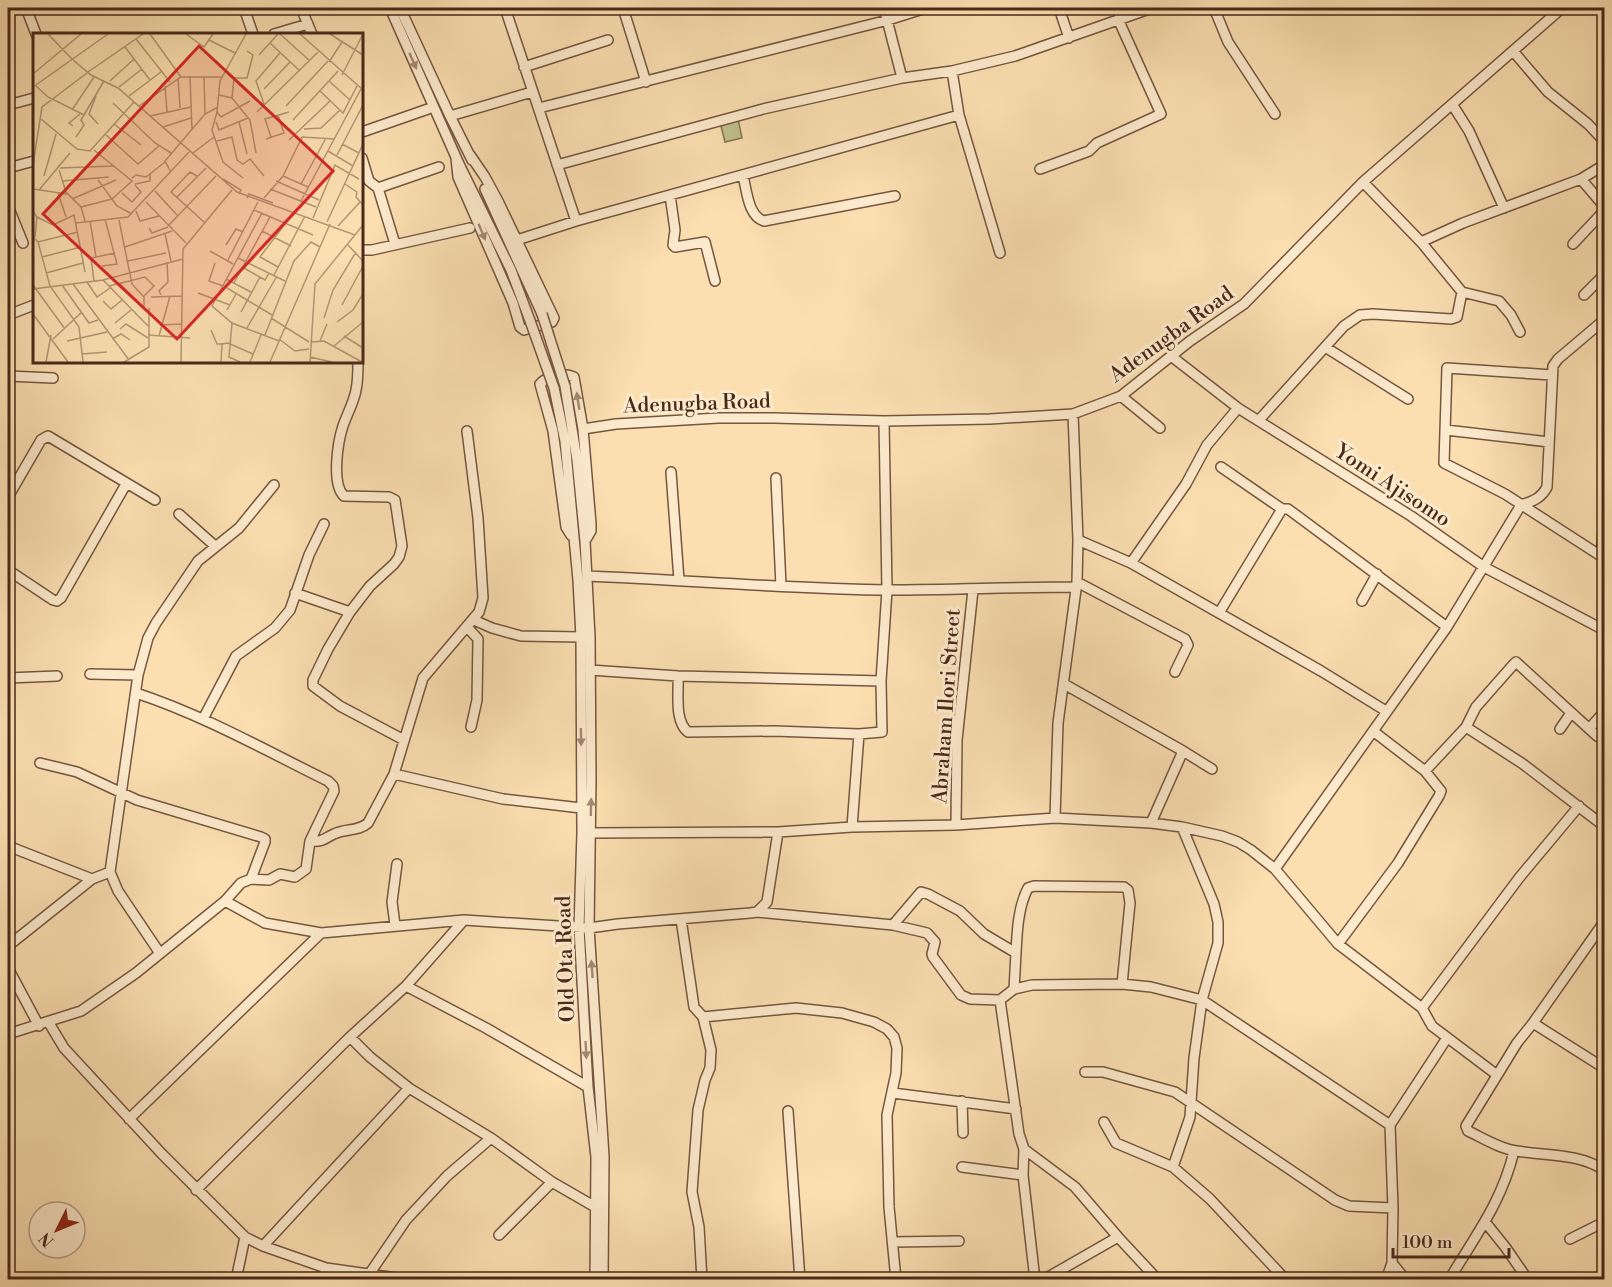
<svg xmlns="http://www.w3.org/2000/svg" width="1612" height="1287" viewBox="0 0 1612 1287" font-family="'Libre Bodoni',serif">
<style>
.green{fill:#c1c189;stroke:#867452;stroke-width:1.5}
.lines{fill:none;stroke-linecap:round;stroke-linejoin:round}
.minor-casing{stroke:#765640;stroke-width:12}
.minor{stroke:#fceacc;stroke-width:9}
.minor-bridge-casing{stroke:#765640;stroke-width:12;stroke-linecap:butt}
.minor-bridge{stroke:#fceacc;stroke-width:9}
.oneway{fill:#a38973}
.labels{text-anchor:middle;stroke-width:6;stroke-linejoin:round;paint-order:stroke}
.street-label{font-size:21px;fill:#4a281a;stroke:#fceacc}
.inset-road{fill:none;stroke:#b49675;stroke-width:1.5}
.view{fill:#d62828;fill-opacity:0.15;stroke:#d62828;stroke-width:3}
.inset-edge{fill:none;stroke:#4a281a;stroke-width:3}
</style>
<rect width="100%" height="100%" fill="#fbdfb1"/>
<filter id="stains"><feTurbulence type="fractalNoise" baseFrequency=".00333" numOctaves="4"/><feColorMatrix values="0 0 0 0 .2 0 0 0 0 .09 0 0 0 0 .02 0 0 0 .5 -.17"/></filter>
<radialGradient id="worn" r=".72"><stop offset=".6" stop-color="#630" stop-opacity="0"/><stop offset="1" stop-color="#630" stop-opacity=".3"/></radialGradient>
<!-- green -->
<path class="green" d="M 738,119 L 742,138 L 725,142 L 720,122 Z"/>
<g class="lines">
<!-- minor casing -->
<g class="minor-casing">
<path id="minor" d="M 26,8 L 36,34
M 244,8 L 253,34
M 301,8 L 312,34
M 390,8 L 459,164 L 511,270 L 529,318
M 400,8 L 450,116 L 472,160
M 505,8 L 576,221
M 623,8 L 646,82
M 884,8 L 902,78
M 1059,8 L 1069,38
M 1214,8 L 1228,42 L 1275,114
M 1602,8 L 1604,10
M 8,9 L 10,8
M 274,34 L 308,24
M 1513,51 L 1548,92 L 1588,124 L 1604,141
M 524,67 L 608,40
M 952,71 L 959,115 L 1000,253
M 1452,104 L 1469,131 L 1504,208
M 8,105 L 34,98
M 539,108 L 888,20 L 926,8
M 450,116 L 532,92
M 362,132 L 428,109
M 362,158 L 369,181 L 378,188 L 395,244
M 456,158 L 458,177 L 513,303 L 520,327 L 524,330 L 552,322 L 554,318 L 498,201 L 485,177 L 470,155
M 557,165 L 763,109 L 902,78 L 952,71 L 1015,56 L 1152,8
M 8,168 L 34,161
M 1040,169 L 1089,151 L 1097,143 L 1161,114 L 1118,19
M 743,176 C 747,191 748,216 764,221 L 895,196
M 1581,179 L 1604,206
M 1363,182 L 1421,242 L 1462,292 L 1499,301 L 1511,315 L 1520,332
M 378,188 L 439,167
M 485,189 L 542,314
M 670,195 L 675,230 L 673,245 L 675,247 L 705,242 L 715,281
M 8,206 L 23,243
M 517,240 L 576,221 L 959,115
M 1421,242 L 1463,223 L 1581,179 L 1604,165
M 1573,244 L 1604,211
M 362,250 L 372,250 L 470,228
M 1584,295 L 1604,275
M 8,315 L 34,305
M 1325,347 L 1408,399
M 1171,356 L 1238,408 L 1411,516 L 1484,567 L 1604,630
M 358,362 C 358,371 358,381 356,390 C 354,402 347,414 343,426 C 338,441 331,484 344,496 L 389,497 L 395,500 L 402,546 L 399,557 L 394,564 L 370,586 L 350,612 L 328,649 L 313,680 L 313,686 L 340,706 L 404,740
M 1552,375 L 1447,368 L 1444,463 L 1505,494 L 1604,558
M 8,376 L 53,378
M 565,386 L 577,460 L 585,541 L 590,637 L 591,779 L 589,928 L 604,1156 L 603,1280
M 554,388 L 565,441 L 578,580 L 581,637 L 582,833 L 579,928 L 588,1087 L 596,1157 L 595,1280
M 1121,396 L 1160,428
M 1259,420 L 1344,326 L 1360,315 L 1373,314 L 1451,319 L 1457,317 L 1462,292
M 583,429 L 616,424 L 718,418 L 774,418 L 884,421 L 990,419 L 1073,414 L 1121,396 L 1190,341 L 1244,304 L 1363,182 L 1562,8
M 1446,430 L 1549,442
M 1221,467 L 1282,509 L 1288,509 L 1447,627
M 671,472 L 679,580
M 776,478 L 781,586
M 8,497 L 41,440 L 48,436 L 155,500
M 179,514 L 215,546
M 571,535 L 566,527 L 553,431 L 540,384 C 547,376 564,372 574,377 L 583,429 L 591,524 L 591,531 L 585,541
M 1078,540 L 1131,563 L 1321,671 L 1386,711
M 1601,556 L 1604,519
M 1131,563 L 1186,484 L 1207,445 L 1238,408
M 8,570 L 53,600 L 57,601 L 61,598 L 126,484
M 587,576 C 687,580 788,589 889,590 C 951,590 1013,587 1076,587
M 1077,582 L 1185,639 L 1188,645 L 1175,672
M 295,593 L 350,612
M 1362,601 L 1377,574
M 1219,613 L 1282,509
M 474,620 L 492,628 L 521,636 L 581,637
M 467,627 L 478,639 L 477,700 L 471,727
M 590,670 L 678,676 L 881,681
M 90,674 L 138,675
M 678,676 C 679,693 674,721 688,732 L 774,731 L 859,734 L 882,732 L 881,681 L 887,590 L 884,421
M 8,678 L 57,676
M 1064,684 L 1183,751 L 1151,823
M 136,693 C 203,715 265,750 328,781 L 333,786 L 334,791 L 310,841
M 203,719 L 236,656 L 275,628 L 290,610 L 309,555 L 324,524
M 1466,727 L 1523,764 L 1604,826
M 1560,729 L 1571,713
M 1589,729 L 1604,712
M 1373,731 L 1425,771
M 1183,751 L 1212,769
M 394,774 L 503,799 L 581,808
M 1055,818 L 1058,723 L 1077,582 L 1078,540 L 1073,414
M 956,825 L 957,740 L 973,590
M 852,827 L 859,734
M 591,833 L 778,832 L 852,827 L 956,825 L 1055,818 L 1151,823 L 1182,827 L 1222,836 L 1238,842 L 1251,850 L 1275,869 L 1338,944 L 1422,1008 L 1432,1026 L 1497,1075
M 8,846 L 92,879
M 1275,869 L 1447,627 L 1521,505 C 1532,501 1541,499 1547,487 L 1553,366 L 1558,359 L 1604,320
M 251,879 L 269,880 L 280,874 L 295,877 L 306,869 L 310,841 C 324,842 323,839 334,834 C 346,828 358,832 368,823 L 394,774 L 423,678 L 479,612 L 483,598 L 478,518 L 467,431
M 225,901 L 265,923 L 321,933 L 464,920 L 589,928 L 618,924 L 750,913 L 757,912 L 767,902 L 778,832
M 757,912 L 893,925 L 927,933 L 935,942 L 932,954 L 933,957 L 961,995 L 970,999 L 1000,1000
M 681,919 L 694,1007 L 703,1017 L 711,1050 L 710,1068 L 705,1080 L 698,1110 L 692,1192 L 699,1227 L 702,1280
M 1604,922 L 1533,1023 L 1517,1043 L 1466,1126 L 1468,1131 C 1483,1138 1500,1149 1517,1151 C 1546,1156 1578,1153 1604,1170
M 395,925 L 392,902 L 397,864
M 893,925 L 921,892 L 928,894 L 960,911 L 984,934 L 1016,953 L 1014,989
M 1338,944 L 1398,863 L 1439,796 L 1441,791 L 1425,771 L 1466,727 L 1476,707 L 1513,665 L 1516,662 L 1597,736
M 8,946 L 92,879 L 110,872
M 159,952 L 118,891 L 110,872 L 138,675 L 148,638 L 156,623 L 198,561 L 239,528 L 274,485
M 1016,953 C 1017,932 1018,907 1028,888 L 1034,886 L 1124,887 L 1128,890 L 1130,903 L 1122,984
M 8,968 L 39,1026
M 406,986 L 486,1028 L 588,1087
M 1422,1008 L 1519,878 L 1579,806
M 703,1017 L 796,1008 L 842,1013 L 874,1022 L 887,1029 L 894,1037 L 897,1048 L 896,1073 L 887,1115 L 889,1207 L 896,1280
M 49,1023 L 64,1048 L 162,1154 L 245,1237 L 263,1246 L 326,1268 L 411,1280
M 1533,1023 L 1604,1068
M 8,1034 L 81,1011 L 136,973 L 225,901 L 241,883 L 251,879 L 265,842 L 265,839 L 261,837 L 137,800 L 77,772 L 40,763
M 350,1037 L 370,1057 L 409,1088 L 491,1138 L 552,1182 L 597,1208
M 1085,1072 L 1103,1072 L 1175,1092 L 1335,1200 L 1349,1206 L 1393,1208
M 893,1093 L 1016,1109
M 962,1101 L 963,1133
M 788,1111 L 800,1280
M 129,1119 L 321,933
M 1104,1122 L 1116,1143 L 1173,1167 L 1210,1199 L 1286,1280
M 1024,1149 L 1075,1187 L 1118,1237 L 1158,1280
M 962,1167 L 1023,1175
M 1173,1167 L 1190,1117 L 1194,1058 L 1202,1000 L 1218,943 L 1218,922 L 1214,904 L 1182,827
M 196,1190 L 350,1037 L 406,986 L 464,920
M 1486,1223 L 1506,1248 L 1528,1280
M 499,1235 L 552,1182
M 1570,1239 L 1604,1222
M 893,1242 L 959,1241
M 263,1246 L 409,1088
M 1392,1263 L 1406,1280
M 370,1273 L 406,1220 L 447,1176 L 491,1138
M 236,1280 L 245,1237
M 324,1280 L 326,1268
M 1035,1280 L 1023,1175 L 1024,1149 L 1019,1134 L 1000,1000 L 1014,989 L 1032,985 L 1122,984 L 1151,987 L 1202,1000 L 1390,1125
M 1043,1280 L 1118,1237
M 1386,1280 L 1392,1263 L 1393,1208 L 1390,1125 L 1447,1038
M 1449,1280 C 1475,1236 1502,1202 1514,1151"/>
</g>
<!-- minor -->
<use href="#minor" class="minor"/>
<!-- minor-bridge casing -->
<g class="minor-bridge-casing">
<path id="minor-bridge" d="M 542,314 L 565,386
M 529,318 L 554,388"/>
</g>
<!-- minor-bridge -->
<use href="#minor-bridge" class="minor-bridge"/>
</g>
<!-- one-way arrows -->
<defs><path id="oneway-solid" d="M-6-.8H1V-3.2L6.5 0L1 3.2V.8H-6Z" transform="scale(1.5)"/></defs>
<g class="oneway">
<use href="#oneway-solid" transform="translate(413 61) rotate(66)"/>
<use href="#oneway-solid" transform="translate(482 232) rotate(67)"/>
<use href="#oneway-solid" transform="translate(578 401) rotate(-99)"/>
<use href="#oneway-solid" transform="translate(581 737) rotate(89)"/>
<use href="#oneway-solid" transform="translate(591 807) rotate(-89)"/>
<use href="#oneway-solid" transform="translate(592 969) rotate(-94)"/>
<use href="#oneway-solid" transform="translate(586 1050) rotate(87)"/>
</g>
<g class="labels">
<!-- street labels -->
<g class="street-label">
<text transform="translate(1171 334) rotate(-36)" y="7">Adenugba Road</text>
<text transform="translate(697 403) rotate(-2)" y="7">Adenugba Road</text>
<text transform="translate(1393 485) rotate(33)" y="7">Yomi Ajisomo</text>
<text transform="translate(946 706) rotate(-86)" y="7">Abraham Ilori Street</text>
<text transform="translate(565 959) rotate(-92)" y="7">Old Ota Road</text>
</g>
</g>
<!-- overview -->
<g transform="translate(33 33)">
<rect width="330" height="330" fill="#fbdfb1"/>
<path class="inset-road" d="M 15,1 L 39,26M 117,1 L 148,44M 153,1 L 171,14 L 180,1M 213,1 L 187,48 L 184,79 L 188,84 L 217,68M 247,1 L 277,28M 267,1 L 329,56M 297,1 L 330,22M 103,6 L 137,49M 176,7 L 202,20M 237,10 L 267,38M 92,14 L 117,47M 226,22 L 245,1M 40,27 L 58,42 L 85,55 L 204,159 L 322,202M 296,29 L 309,9M 55,39 L 110,1M 0,41 L 48,1M 309,42 L 330,1M 157,43 L 159,97M 171,43 L 172,81M 145,45 L 147,75M 77,48 L 101,26M 296,48 L 317,67M 3,53 L 15,64 L 51,82M 132,53 L 134,79M 0,54 L 75,1M 86,54 L 109,36M 231,56 L 257,29M 287,58 L 310,80 L 324,53M 186,62 L 199,65 L 217,87 L 223,120M 63,63 L 56,81 L 65,91M 96,63 L 128,39M 199,65 L 201,45 L 214,45 L 220,22 L 214,18M 80,70 L 122,110 L 138,120M 231,71 L 223,48 L 247,20M 106,73 L 148,44 L 189,44M 253,73 L 295,28M 39,77 L 61,44M 184,79 L 179,97 L 190,129 L 210,145M 224,79 L 285,19M 117,83 L 158,74M 8,86 L 44,116 L 57,118 L 101,69M 260,87 L 305,38M 183,89 L 186,97 L 215,85M 206,89 L 214,121M 81,91 L 108,112M 40,93 L 36,90 L 47,81M 130,94 L 158,85M 271,96 L 288,95 L 307,77M 73,102 L 105,131 L 126,113M 43,104 L 51,92 L 48,87 L 71,48M 238,104 L 232,86 L 256,79M 233,106 L 251,100 L 245,82M 256,107 L 297,68M 184,108 L 199,104 L 204,127 L 210,131 L 217,126 L 231,143M 309,111 L 326,120M 295,118 L 320,133M 160,120 L 181,104M 304,122 L 330,72M 0,132 L 9,74 L 54,40M 27,135 L 80,133M 26,137 L 33,159 L 48,174 L 52,188M 138,139 L 132,128 L 172,81 L 185,74M 11,143 L 23,101M 164,143 L 157,139 L 138,159 L 171,189M 250,143 L 275,154M 99,145 L 103,142 L 113,144 L 132,129M 190,146 L 208,157 L 206,161M 65,147 L 84,173 L 99,181M 29,148 L 76,144M 243,148 L 286,167M 102,151 L 117,148 L 117,141M 268,151 L 293,105M 312,151 L 324,159 L 323,164 L 330,172M 0,156 L 34,161M 237,156 L 283,174M 6,157 L 37,120M 122,158 L 144,182M 25,160 L 33,184M 89,160 L 99,169 L 108,159 L 102,152M 144,164 L 173,135M 214,165 L 216,161 L 240,170M 231,165 L 250,143 L 269,104 L 302,106M 39,166 L 83,147M 268,168 L 328,56M 113,169 L 153,210M 48,174 L 79,166 L 99,148 L 61,117M 221,177 L 280,202M 0,178 L 4,184 L 2,204M 103,178 L 107,188 L 126,183M 229,180 L 179,273 L 199,290 L 246,308M 4,184 L 20,192 L 41,182 L 52,239M 280,185 L 302,132 L 326,146M 86,187 L 99,251 L 111,264 L 111,275M 57,188 L 63,224M 294,189 L 330,111M 43,190 L 95,184 L 156,119M 135,193 L 183,143M 305,193 L 327,169M 116,195 L 119,200 L 135,194M 229,198 L 258,213M 132,201 L 138,228M 0,204 L 5,209 L 45,199M 5,209 L 17,253 L 46,294 L 50,329M 314,211 L 330,228M 193,212 L 203,196 L 210,199M 92,214 L 139,198M 177,218 L 200,231M 9,224 L 48,214M 205,225 L 252,248M 195,227 L 225,169M 95,228 L 133,220M 182,230 L 176,248 L 190,253M 69,233 L 84,231 L 72,186M 209,234 L 232,247 L 236,240M 245,234 L 227,224 L 252,191M 13,240 L 50,230M 241,242 L 272,183M 193,246 L 218,259M 70,247 L 115,293M 61,248 L 58,225 L 82,220M 54,249 L 64,264 L 77,255M 201,250 L 237,184M 40,251 L 96,327M 87,251 L 111,275M 0,252 L 32,296M 29,252 L 56,290 L 65,287M 76,253 L 112,244 L 121,253 L 111,263M 194,255 L 239,282M 0,256 L 70,247 L 150,226M 165,260 L 197,272M 128,262 L 126,258 L 135,249 L 134,229M 118,264 L 149,263M 70,268 L 78,276 L 89,267M 309,272 L 330,233M 194,277 L 203,261M 208,279 L 227,244M 0,281 L 35,329M 238,285 L 276,309M 291,285 L 300,257 L 323,219M 304,289 L 320,277 L 330,261M 82,290 L 98,277M 199,290 L 196,324 L 207,329M 127,292 L 148,291M 214,295 L 244,243M 87,296 L 93,291 L 115,305M 178,297 L 184,311 L 189,311M 115,302 L 157,305M 232,302 L 261,228 L 278,209 L 287,214M 126,303 L 137,263M 311,303 L 330,315M 20,306 L 49,279M 79,306 L 88,301 L 97,307M 246,306 L 262,318 L 276,316M 34,308 L 74,299M 287,308 L 294,291M 278,309 L 291,308 L 329,329M 301,313 L 330,289M 49,321 L 74,319M 277,324 L 299,329M 13,329 L 18,302M 91,329 L 116,314 L 116,275M 148,329 L 150,216 L 199,157M 188,329 L 189,311 L 195,310 L 220,321M 217,329 L 228,302M 237,329 L 297,191M 277,329 L 282,251 L 330,192"/>
<path class="view" d="M 166,13 L 300,138 L 144,306 L 10,181 Z"/>
<rect width="330" height="330" class="inset-edge"/>
</g>
<!-- margin -->
<rect width="1612" height="1287" fill="none" stroke="#fbdfb1" stroke-width="30"/>
<rect x="9" y="9" width="1594" height="1269" fill="none" stroke="#4a281a" stroke-width="3"/>
<rect x="15" y="15" width="1582" height="1257" fill="none" stroke="#4a281a" stroke-width="1.5"/>
<!-- north arrow -->
<g transform="translate(57 1230) rotate(227)"><circle r="28" fill="#fceacc" stroke="#b59c85" stroke-width="1.5"/>
<path d="M0-4.5L10 22L0 15L-10 22Z" fill="#8f2418"/>
<text y="-9" font-size="16" font-weight="bold" text-anchor="middle" fill="#4a281a">N</text>
</g>
<!-- scale -->
<path d="M1393 1248v9h116v-9" fill="none" stroke="#4a281a" stroke-width="3"/>
<text x="1402" y="1248" font-size="18" fill="#4a281a" stroke="#fceacc" stroke-width="4.5" paint-order="stroke">100 m</text>
<rect width="100%" height="100%" filter="url(#stains)"/>
<rect width="100%" height="100%" fill="url(#worn)"/>
</svg>
